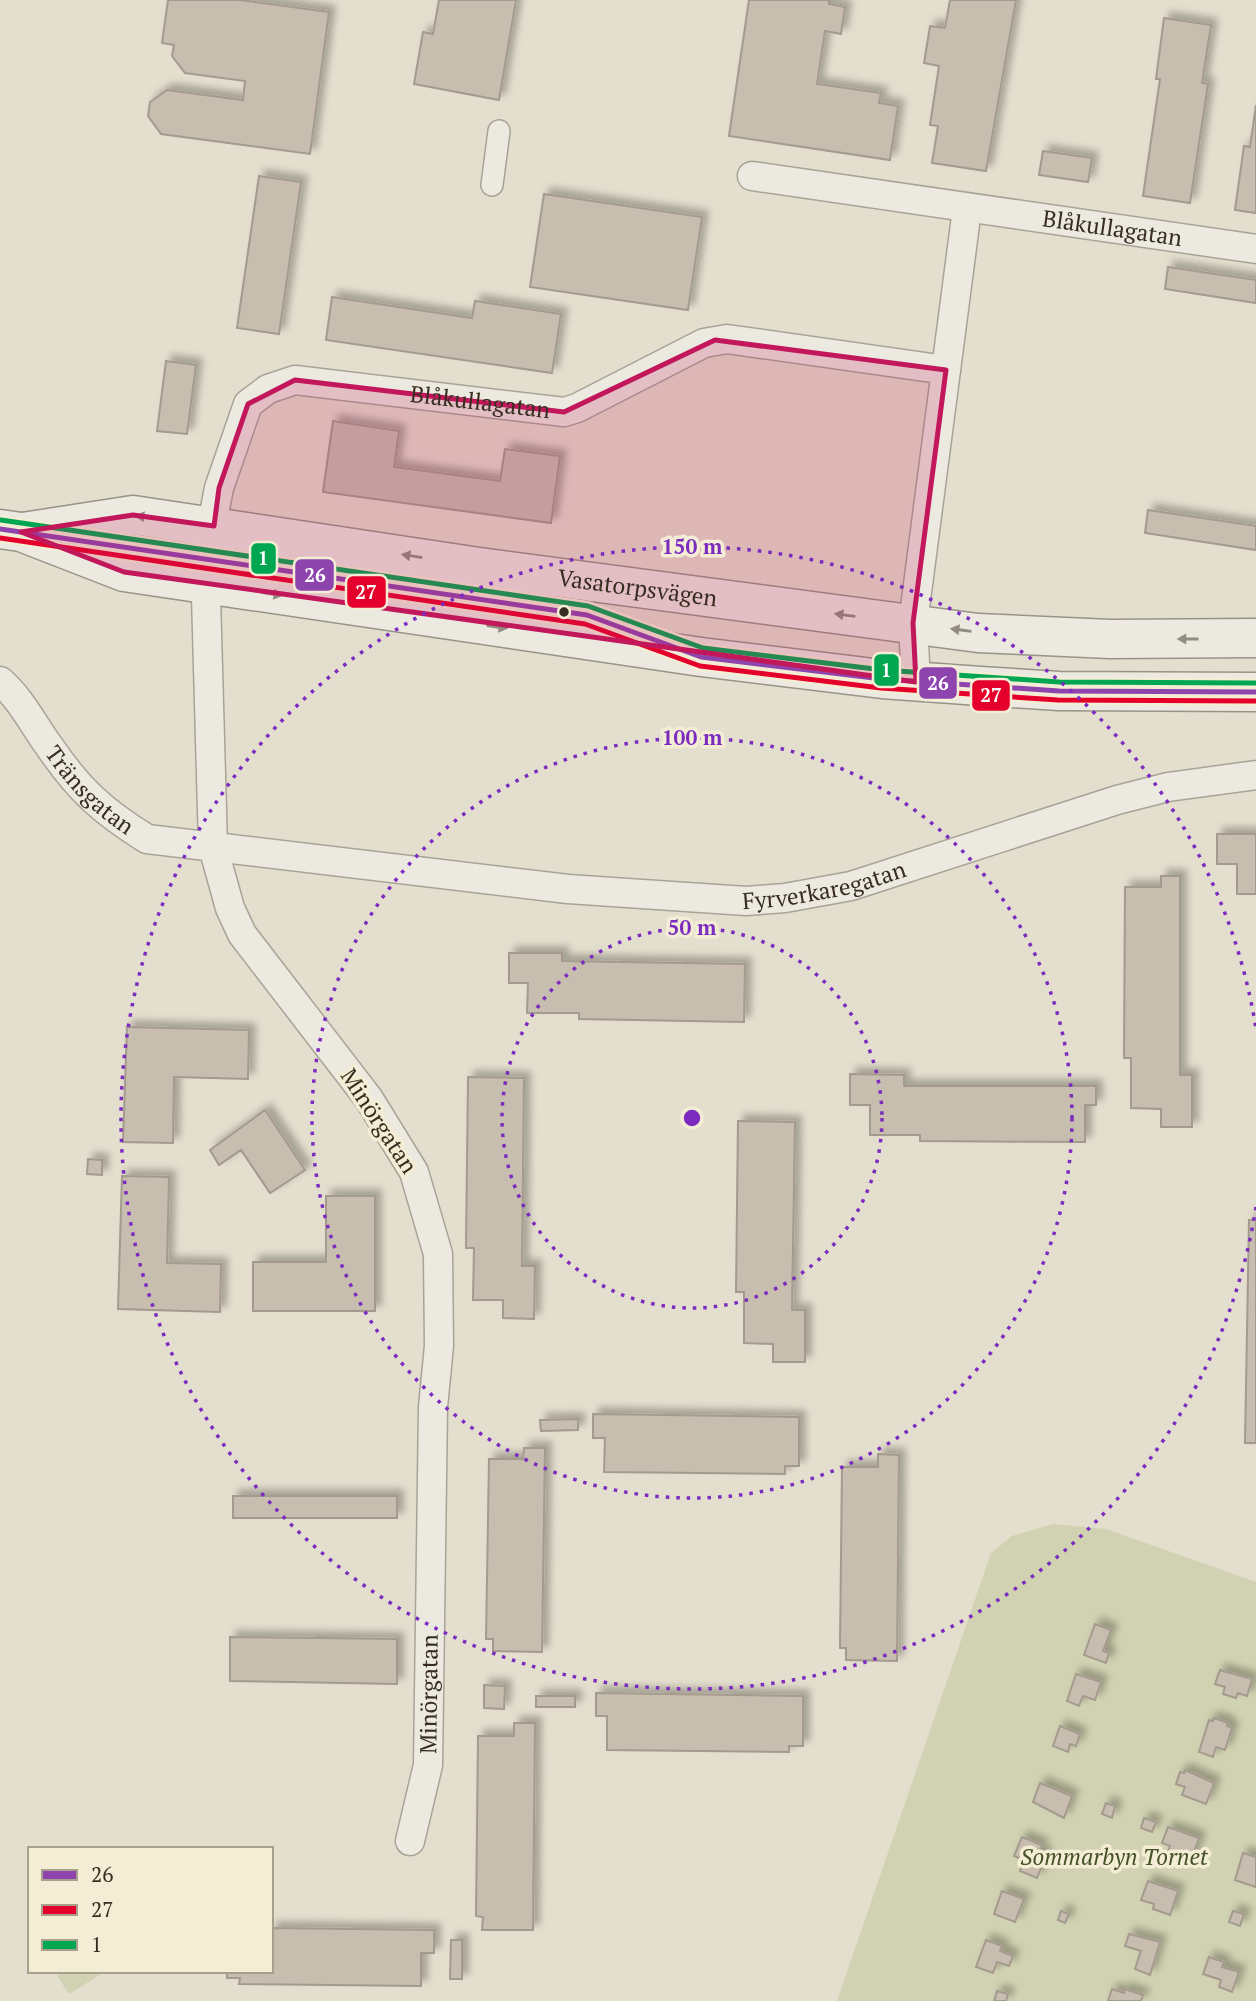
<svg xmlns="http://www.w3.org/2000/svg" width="1256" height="2001" viewBox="0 0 1256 2001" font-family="'PT Serif',serif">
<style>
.green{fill:#d1d2b1}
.building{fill:#c7beaf;stroke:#a49a8e;stroke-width:2;filter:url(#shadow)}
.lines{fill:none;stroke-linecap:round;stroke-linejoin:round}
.pedestrian-casing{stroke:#a9a397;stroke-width:24}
.minor-casing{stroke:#a9a397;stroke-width:31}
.secondary-casing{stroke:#999387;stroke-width:41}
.pedestrian{stroke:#ece9e0;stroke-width:21}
.minor{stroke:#ece9e0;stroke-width:28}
.secondary{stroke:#ece9e0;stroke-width:38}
.bus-1-casing{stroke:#f4edd5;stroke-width:10}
.bus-2-casing{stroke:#f4edd5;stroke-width:10}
.bus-3-casing{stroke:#f4edd5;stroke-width:10}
.bus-1{stroke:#8e44ad;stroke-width:5}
.bus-2{stroke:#e4002b;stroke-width:5}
.bus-3{stroke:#00a650;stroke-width:5}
.oneway{fill:#928b80}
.marked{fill:#c2185b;fill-opacity:0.2;stroke:#c2185b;stroke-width:5;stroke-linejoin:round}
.ring{fill:none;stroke:#7b2cbf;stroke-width:3.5;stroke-dasharray:3.5 7}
.bus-dot{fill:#372d20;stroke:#f4edd5;stroke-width:2.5}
.labels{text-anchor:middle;stroke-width:7;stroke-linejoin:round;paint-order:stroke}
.street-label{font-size:23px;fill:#372d20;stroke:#f4edd5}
.park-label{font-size:23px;font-style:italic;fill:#455227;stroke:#f4edd5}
.centre{fill:#7b2cbf;stroke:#f4edd5;stroke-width:3.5}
.ring-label{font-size:21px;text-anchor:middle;font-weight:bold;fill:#7b2cbf;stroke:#f4edd5;stroke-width:7;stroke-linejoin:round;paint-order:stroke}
.line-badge{stroke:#f4edd5;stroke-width:2.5}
.badge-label{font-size:19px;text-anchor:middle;font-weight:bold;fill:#fff}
</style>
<defs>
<filter id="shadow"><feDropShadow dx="6" dy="-6" stdDeviation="3.5" flood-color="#0004"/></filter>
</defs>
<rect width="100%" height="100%" fill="#e4dece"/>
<!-- green -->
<path class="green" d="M 1053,1524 L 1106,1529 L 1256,1582 L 1256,2001 L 837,2001 L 991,1553 L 1012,1536 Z
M 65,1971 L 106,1971 L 69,1994 L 57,1976 Z"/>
<!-- building -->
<path class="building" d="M 168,0 L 240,0 L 329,12 L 310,154 L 161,134 L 148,116 L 150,102 L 167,90 L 243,100 L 245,81 L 185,73 L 172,56 L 174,45 L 162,43 Z
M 439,0 L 516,0 L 499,100 L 414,84 L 423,32 L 433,34 Z
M 749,0 L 829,0 L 829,4 L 845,7 L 841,34 L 825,31 L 817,84 L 881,93 L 879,103 L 898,106 L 890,160 L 729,136 Z
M 950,0 L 1016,0 L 986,171 L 932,163 L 938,126 L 930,125 L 939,66 L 924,63 L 930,26 L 945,28 Z
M 1164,18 L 1211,25 L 1202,83 L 1208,84 L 1190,203 L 1143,196 L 1160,79 L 1156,79 Z
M 1256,105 L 1256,213 L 1235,210 L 1244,146 L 1250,147 Z
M 1043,151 L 1092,158 L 1088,182 L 1039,175 Z
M 259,176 L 301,182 L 279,334 L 237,328 Z
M 544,194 L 702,217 L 688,310 L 530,287 Z
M 1168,267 L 1256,280 L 1256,303 L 1165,289 Z
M 332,297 L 472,318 L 475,301 L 561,314 L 552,373 L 326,340 Z
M 166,361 L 196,365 L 187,434 L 157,431 Z
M 333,421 L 399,431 L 394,467 L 500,481 L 505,449 L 560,456 L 551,523 L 323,492 Z
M 1148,510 L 1256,526 L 1256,550 L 1145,533 Z
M 1217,834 L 1256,834 L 1256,894 L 1237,894 L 1237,864 L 1217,864 Z
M 1161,876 L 1180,876 L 1180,1075 L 1192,1075 L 1192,1127 L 1161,1127 L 1161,1109 L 1131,1108 L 1131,1058 L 1124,1058 L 1125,887 L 1161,887 Z
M 509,953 L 562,953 L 562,961 L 745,964 L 744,1022 L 579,1019 L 579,1013 L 527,1013 L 528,983 L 509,983 Z
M 127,1027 L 249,1030 L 248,1079 L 174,1077 L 173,1143 L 123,1142 Z
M 850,1074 L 904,1075 L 904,1086 L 1096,1086 L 1096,1105 L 1085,1105 L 1085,1142 L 920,1141 L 920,1135 L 870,1135 L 870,1105 L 850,1105 Z
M 468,1077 L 524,1078 L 522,1266 L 535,1266 L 534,1319 L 503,1318 L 503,1300 L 473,1300 L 474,1248 L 466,1248 Z
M 265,1110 L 305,1170 L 270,1193 L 241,1150 L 219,1165 L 210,1150 Z
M 738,1121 L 795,1122 L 792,1310 L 805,1310 L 805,1362 L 773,1362 L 773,1344 L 744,1343 L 744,1292 L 736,1292 Z
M 88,1159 L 102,1160 L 102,1175 L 87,1174 Z
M 122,1176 L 169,1177 L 167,1263 L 221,1264 L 220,1312 L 118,1309 Z
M 326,1196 L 375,1196 L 375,1311 L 253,1311 L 253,1262 L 326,1262 Z
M 1249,1220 L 1256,1220 L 1256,1443 L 1245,1443 Z
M 593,1414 L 799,1417 L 799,1466 L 785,1466 L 785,1474 L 604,1472 L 605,1438 L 593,1438 Z
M 578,1419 L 578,1430 L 541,1431 L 540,1420 Z
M 524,1448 L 545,1448 L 542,1652 L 493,1651 L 493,1639 L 486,1639 L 489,1459 L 523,1459 Z
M 878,1454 L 899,1455 L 897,1661 L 846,1660 L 846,1648 L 840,1648 L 842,1467 L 878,1467 Z
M 233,1496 L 397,1496 L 397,1518 L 233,1518 Z
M 1095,1624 L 1111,1630 L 1103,1651 L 1109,1653 L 1106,1663 L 1084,1655 Z
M 230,1637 L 397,1639 L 397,1684 L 230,1681 Z
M 1220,1670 L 1252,1679 L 1247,1696 L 1238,1693 L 1236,1698 L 1223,1694 L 1225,1687 L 1215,1684 Z
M 1076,1674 L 1101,1682 L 1095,1700 L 1083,1696 L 1079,1706 L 1067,1701 Z
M 484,1685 L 505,1686 L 504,1709 L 484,1708 Z
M 596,1693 L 803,1696 L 803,1746 L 789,1746 L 789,1752 L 607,1750 L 607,1716 L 596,1716 Z
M 536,1696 L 575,1696 L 575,1707 L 536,1707 Z
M 1214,1718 L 1228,1723 L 1227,1726 L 1232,1728 L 1225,1750 L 1216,1747 L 1213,1757 L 1199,1752 L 1209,1720 L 1213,1721 Z
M 514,1723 L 535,1723 L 533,1930 L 482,1930 L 483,1917 L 476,1916 L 478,1736 L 514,1736 Z
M 1060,1726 L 1080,1734 L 1076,1746 L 1070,1744 L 1068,1752 L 1053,1746 Z
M 1185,1770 L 1214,1783 L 1206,1804 L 1182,1795 L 1185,1787 L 1176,1784 L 1180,1772 L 1184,1773 Z
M 1040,1783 L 1072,1796 L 1064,1818 L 1033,1802 Z
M 1106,1803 L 1115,1806 L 1112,1818 L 1102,1814 Z
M 1144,1818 L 1156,1822 L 1152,1832 L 1141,1828 Z
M 1168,1827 L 1199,1838 L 1191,1860 L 1168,1851 L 1170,1846 L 1162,1843 Z
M 1022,1837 L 1042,1845 L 1039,1852 L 1046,1855 L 1037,1878 L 1020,1871 L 1024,1860 L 1014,1856 Z
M 1243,1853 L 1256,1857 L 1256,1887 L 1235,1880 Z
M 1148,1881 L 1178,1891 L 1170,1915 L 1153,1909 L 1154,1904 L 1141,1900 Z
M 1002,1891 L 1024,1899 L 1015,1922 L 994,1914 Z
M 1061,1911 L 1069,1914 L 1065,1923 L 1058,1920 Z
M 1233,1911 L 1244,1914 L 1240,1926 L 1229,1922 Z
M 271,1928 L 434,1930 L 434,1953 L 421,1953 L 421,1986 L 239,1984 L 240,1978 L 227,1978 L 227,1971 L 271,1971 Z
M 1129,1934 L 1160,1942 L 1150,1975 L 1135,1969 L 1141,1951 L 1125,1946 Z
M 451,1940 L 462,1940 L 462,1979 L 450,1979 Z
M 986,1940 L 1002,1946 L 1000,1951 L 1013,1956 L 1009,1966 L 997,1962 L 993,1973 L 976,1967 Z
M 1209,1957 L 1224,1962 L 1222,1967 L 1239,1972 L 1232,1992 L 1219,1987 L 1221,1980 L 1203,1974 Z
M 1112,1989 L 1124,1993 L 1125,1989 L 1143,1995 L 1141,2001 L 1108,2001 Z
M 997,1991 L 1008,1994 L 1006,2001 L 994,2001 Z"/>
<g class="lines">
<!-- pedestrian casing -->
<g class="pedestrian-casing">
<path id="pedestrian" d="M 492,185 L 499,131"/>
</g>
<!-- minor casing -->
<g class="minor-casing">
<g id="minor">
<path id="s1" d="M 752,176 L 1256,249"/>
<path d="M 946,370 L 967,209"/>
<path id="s2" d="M 0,681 C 21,699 33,724 49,746 C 79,790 102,811 147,839 L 568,889 L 746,901 L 785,898 L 851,886 L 1117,800 L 1168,787 L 1256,775"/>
<path id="s3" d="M 410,1841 L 428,1765 L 433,1407 L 439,1346 L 438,1254 L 414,1172 L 369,1099 L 242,934 L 230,908 L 213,847 L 205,560 L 219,488 L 248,404 L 268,389 L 295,380 L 564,412 L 577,408 L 704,343 L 727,339 L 946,370 L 913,623 L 916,682"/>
</g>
</g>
<!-- secondary casing -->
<g class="secondary-casing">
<g id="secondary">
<path d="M 0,529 L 21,532 L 124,572 L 701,657 L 882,679 L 980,686 L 1059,691 L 1256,692"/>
<path id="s4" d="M 23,532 L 133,515 L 479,567 L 978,633 L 1110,639 L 1256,638"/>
</g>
</g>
<!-- pedestrian -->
<use href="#pedestrian" class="pedestrian"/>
<!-- minor -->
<use href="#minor" class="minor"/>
<!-- secondary -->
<use href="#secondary" class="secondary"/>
<!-- bus-1 casing -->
<g class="bus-1-casing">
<path id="bus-1" d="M 0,529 L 587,615 L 701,657 L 882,679 L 1059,691 L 1256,692"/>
</g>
<!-- bus-2 casing -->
<g class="bus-2-casing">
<path id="bus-2" d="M 0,538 L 585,624 L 700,666 L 881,688 L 1058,700 L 1256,701"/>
</g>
<!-- bus-3 casing -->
<g class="bus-3-casing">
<path id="bus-3" d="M 1,520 L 588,606 L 703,648 L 883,670 L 1059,682 L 1256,683"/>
</g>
<!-- bus-1 -->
<use href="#bus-1" class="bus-1"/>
<!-- bus-2 -->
<use href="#bus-2" class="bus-2"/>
<!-- bus-3 -->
<use href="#bus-3" class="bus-3"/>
</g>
<!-- one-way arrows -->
<defs><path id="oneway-solid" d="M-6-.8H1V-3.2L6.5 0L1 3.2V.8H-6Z" transform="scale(1.75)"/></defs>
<g class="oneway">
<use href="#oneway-solid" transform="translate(146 517) rotate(-173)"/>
<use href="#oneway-solid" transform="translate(412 556) rotate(-171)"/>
<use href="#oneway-solid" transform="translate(272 594) rotate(9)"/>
<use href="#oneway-solid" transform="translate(845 615) rotate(-173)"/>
<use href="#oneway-solid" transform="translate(497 627) rotate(8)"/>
<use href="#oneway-solid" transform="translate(961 630) rotate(-172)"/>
<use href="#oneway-solid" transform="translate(1188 639) rotate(-180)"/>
</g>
<!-- marked area -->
<path class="marked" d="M 715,340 L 946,370 L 913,623 L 916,682 L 124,572 L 21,532 L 133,515 L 214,526 L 219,488 L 248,404 L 295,380 L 564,412 Z"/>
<!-- distance rings -->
<g class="ring">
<circle cx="692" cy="1118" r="190"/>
<circle cx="692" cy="1118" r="380"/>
<path d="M1256 1207A571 571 0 1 1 1256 1029"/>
</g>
<!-- markers -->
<circle class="bus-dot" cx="564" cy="612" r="6"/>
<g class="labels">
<!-- street labels -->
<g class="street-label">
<text dy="8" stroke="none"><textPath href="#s1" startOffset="364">Blåkullagatan</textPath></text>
<text dy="8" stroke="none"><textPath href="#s3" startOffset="1750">Blåkullagatan</textPath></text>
<text dy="8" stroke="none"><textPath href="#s4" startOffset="621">Vasatorpsvägen</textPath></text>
<text dy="8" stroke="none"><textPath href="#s2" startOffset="142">Tränsgatan</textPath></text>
<text dy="8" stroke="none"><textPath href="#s2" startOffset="900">Fyrverkaregatan</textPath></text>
<text transform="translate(379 1121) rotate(57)" y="8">Minörgatan</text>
<text dy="8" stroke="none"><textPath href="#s3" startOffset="149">Minörgatan</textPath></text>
</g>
<!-- park labels -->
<g class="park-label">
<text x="1114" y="1865">Sommarbyn Tornet</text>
</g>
</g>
<circle cx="692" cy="1118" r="10" class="centre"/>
<g class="ring-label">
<text x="692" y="554">150 m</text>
<text x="692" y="745">100 m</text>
<text x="692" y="935">50 m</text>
</g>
<g class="line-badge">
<rect x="250" y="542" width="27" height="33" rx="7" fill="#00a650"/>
<rect x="294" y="558" width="41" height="34" rx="7" fill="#8e44ad"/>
<rect x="346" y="575" width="41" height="34" rx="7" fill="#e4002b"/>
<rect x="873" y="653" width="27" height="34" rx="7" fill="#00a650"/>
<rect x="918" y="666" width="40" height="34" rx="7" fill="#8e44ad"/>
<rect x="971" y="679" width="40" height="33" rx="7" fill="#e4002b"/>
</g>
<g class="badge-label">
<text x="263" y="565">1</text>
<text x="315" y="582">26</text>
<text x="366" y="599">27</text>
<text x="886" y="677">1</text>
<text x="938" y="690">26</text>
<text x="991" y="702">27</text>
</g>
<!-- legend -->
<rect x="28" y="1847" width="245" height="126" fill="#f4edd5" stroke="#a8a08d" stroke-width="2"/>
<rect x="42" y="1870" width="35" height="10" fill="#8e44ad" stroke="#a8a08d" stroke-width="2"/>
<text x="91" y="1882" font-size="21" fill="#372d20">26</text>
<rect x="42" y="1905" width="35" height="10" fill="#e4002b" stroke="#a8a08d" stroke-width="2"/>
<text x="91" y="1917" font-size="21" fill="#372d20">27</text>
<rect x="42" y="1940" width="35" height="10" fill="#00a650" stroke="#a8a08d" stroke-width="2"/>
<text x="91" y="1952" font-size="21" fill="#372d20">1</text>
</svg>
